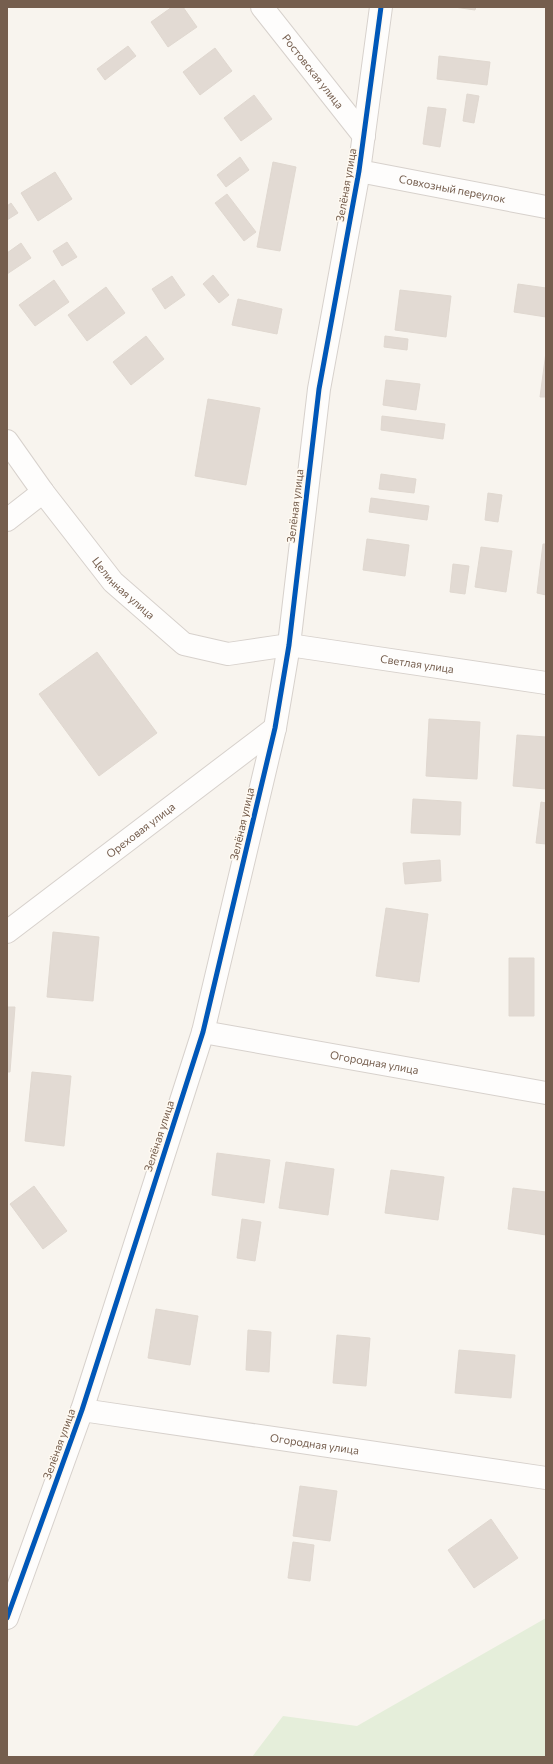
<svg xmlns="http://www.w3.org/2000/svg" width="553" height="1764" viewBox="0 0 553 1764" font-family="Commissioner,sans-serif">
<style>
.green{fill:#e5eeda}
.building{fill:#e2dad3;stroke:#e0d8d0}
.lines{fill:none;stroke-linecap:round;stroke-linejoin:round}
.minor-casing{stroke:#d7d1cc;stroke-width:24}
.minor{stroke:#fefdfc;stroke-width:22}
.cycleway-casing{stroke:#fef9f1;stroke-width:8}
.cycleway{stroke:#0057b8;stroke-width:5}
.labels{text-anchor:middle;stroke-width:3;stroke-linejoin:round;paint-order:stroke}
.street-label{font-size:11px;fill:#755e4e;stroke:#fef9f1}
</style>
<rect width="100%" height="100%" fill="#f8f4ee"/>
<!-- green -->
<path class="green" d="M 546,1618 L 546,1757 L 252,1757 L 283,1716 L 357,1726 Z"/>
<!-- building -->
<path class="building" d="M 172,7 L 183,7 L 197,27 L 168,47 L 151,22 Z
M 454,7 L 476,7 L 475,10 Z
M 128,46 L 136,56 L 105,80 L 97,69 Z
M 215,48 L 232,71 L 200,95 L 183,72 Z
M 439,56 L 490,62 L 487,85 L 437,79 Z
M 467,94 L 479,96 L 474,123 L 463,121 Z
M 254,95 L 272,119 L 241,141 L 224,118 Z
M 428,107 L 446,109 L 440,147 L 423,144 Z
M 240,157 L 249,170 L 226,187 L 217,175 Z
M 273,162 L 296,167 L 280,251 L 257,247 Z
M 55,172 L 72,199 L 38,221 L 21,193 Z
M 227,194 L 256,232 L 244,241 L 215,203 Z
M 11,203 L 18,213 L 7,220 L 7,206 Z
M 67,242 L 77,257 L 62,266 L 53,251 Z
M 21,243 L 31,258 L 7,274 L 7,253 Z
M 213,275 L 229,295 L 219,303 L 203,284 Z
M 172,276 L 185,295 L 165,309 L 152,289 Z
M 54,280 L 69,302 L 35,326 L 19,305 Z
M 518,284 L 546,288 L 546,317 L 514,312 Z
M 106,287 L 125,313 L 87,341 L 68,315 Z
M 400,290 L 451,296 L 446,337 L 395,330 Z
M 238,299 L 282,309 L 277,334 L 232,325 Z
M 146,336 L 164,359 L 131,385 L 113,362 Z
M 385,336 L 408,339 L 407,350 L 384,347 Z
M 546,352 L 546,397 L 540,397 Z
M 386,380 L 420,384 L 416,410 L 383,405 Z
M 208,399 L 260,408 L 246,485 L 195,476 Z
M 382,416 L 445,424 L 443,439 L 381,430 Z
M 381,474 L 416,479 L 414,493 L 379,489 Z
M 488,493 L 502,495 L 498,522 L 485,520 Z
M 371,498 L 429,506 L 427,520 L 369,512 Z
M 367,539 L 409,545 L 405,576 L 363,570 Z
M 543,544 L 546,544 L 546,595 L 537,593 Z
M 481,547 L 512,551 L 506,592 L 475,587 Z
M 453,564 L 469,566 L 465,594 L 450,592 Z
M 97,652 L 157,733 L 99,776 L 39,694 Z
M 429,719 L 480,722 L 477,779 L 426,776 Z
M 517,735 L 546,737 L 546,789 L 513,786 Z
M 413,799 L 461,802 L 460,835 L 411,833 Z
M 541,802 L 546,803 L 546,844 L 536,843 Z
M 440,860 L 441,881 L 405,884 L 403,863 Z
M 386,908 L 428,914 L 419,982 L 376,976 Z
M 53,932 L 99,937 L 93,1001 L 47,997 Z
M 509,958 L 534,958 L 534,1016 L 509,1016 Z
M 7,1007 L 15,1007 L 10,1072 L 7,1072 Z
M 32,1072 L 71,1076 L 64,1146 L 25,1141 Z
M 217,1153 L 270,1160 L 264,1203 L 212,1195 Z
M 286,1162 L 334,1169 L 328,1215 L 279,1208 Z
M 391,1170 L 444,1177 L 438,1220 L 385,1213 Z
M 34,1186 L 67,1231 L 43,1249 L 10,1204 Z
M 513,1188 L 546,1192 L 546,1235 L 508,1229 Z
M 242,1219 L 261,1222 L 255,1261 L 237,1258 Z
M 156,1309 L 198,1316 L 190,1365 L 148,1358 Z
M 248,1330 L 271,1332 L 269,1372 L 246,1370 Z
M 337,1335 L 370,1338 L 366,1386 L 333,1383 Z
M 459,1350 L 515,1355 L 511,1398 L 455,1393 Z
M 300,1486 L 337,1491 L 330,1541 L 293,1536 Z
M 491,1519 L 518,1558 L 474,1588 L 448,1550 Z
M 293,1542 L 314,1545 L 310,1581 L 288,1578 Z"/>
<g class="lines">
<!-- minor casing -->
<g class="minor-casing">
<g id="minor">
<path id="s1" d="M 262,7 L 364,136"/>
<path id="s2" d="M 359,171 L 546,207"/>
<path id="s3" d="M 7,441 L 43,492 L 113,582 L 184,644 L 228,654 L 289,645 L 546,683"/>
<path d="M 7,520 L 43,492"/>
<path id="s4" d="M 7,932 L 275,728"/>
<path id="s5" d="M 203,1032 L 546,1093"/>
<path id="s6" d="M 82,1410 L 546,1478"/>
<path d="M 7,1618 L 82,1410 L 203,1032 L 275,728 L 289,645 L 319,389 L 359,171 L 381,7"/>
</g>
</g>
<!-- minor -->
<use href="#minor" class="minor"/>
<!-- cycleway casing -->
<g class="cycleway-casing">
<path id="cycleway" d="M 7,1618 L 82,1410 L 203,1032 L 275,728 L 289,645 L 319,389 L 359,171 L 381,7"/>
</g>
<!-- cycleway -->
<use href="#cycleway" class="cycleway"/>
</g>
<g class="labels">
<!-- street labels -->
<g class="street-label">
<text dy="4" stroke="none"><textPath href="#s1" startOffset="82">Ростовская улица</textPath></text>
<text transform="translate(346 185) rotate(-80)" y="4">Зелёная улица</text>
<text dy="4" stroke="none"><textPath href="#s2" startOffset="95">Совхозный переулок</textPath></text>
<text transform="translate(295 506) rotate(-83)" y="4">Зелёная улица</text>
<text dy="4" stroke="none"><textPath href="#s3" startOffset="188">Целинная улица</textPath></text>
<text dy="4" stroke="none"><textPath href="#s3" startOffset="507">Светлая улица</textPath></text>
<text transform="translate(242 824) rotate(-77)" y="4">Зелёная улица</text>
<text dy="4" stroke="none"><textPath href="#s4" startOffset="168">Ореховая улица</textPath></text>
<text dy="4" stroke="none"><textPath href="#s5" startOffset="174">Огородная улица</textPath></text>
<text transform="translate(159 1136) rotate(-72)" y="4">Зелёная улица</text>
<text transform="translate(59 1444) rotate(-70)" y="4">Зелёная улица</text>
<text dy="4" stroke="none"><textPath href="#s6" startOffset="235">Огородная улица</textPath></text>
</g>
</g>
<!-- border -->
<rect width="553" height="1764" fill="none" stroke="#755e4e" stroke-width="16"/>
</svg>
